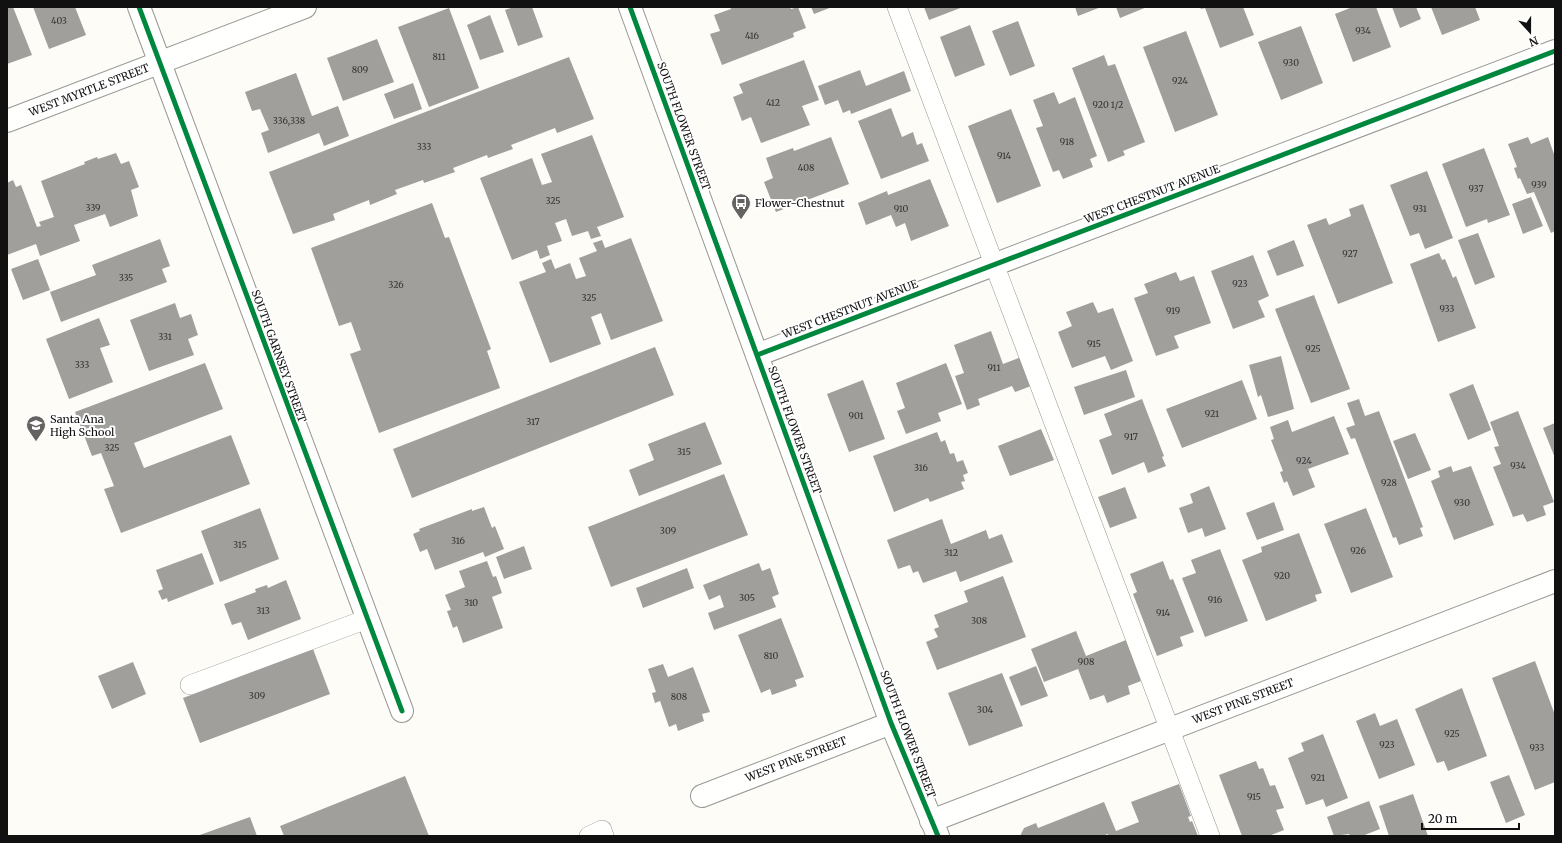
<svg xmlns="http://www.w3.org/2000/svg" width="1562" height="843" viewBox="0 0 1562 843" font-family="Merriweather,serif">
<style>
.building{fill:#a19f9c}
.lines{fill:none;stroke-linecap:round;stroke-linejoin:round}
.service-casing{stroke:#979795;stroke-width:20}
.minor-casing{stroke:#979795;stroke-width:24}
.tertiary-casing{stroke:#979795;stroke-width:24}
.service{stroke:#fffffe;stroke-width:19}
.minor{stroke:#fffffe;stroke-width:22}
.tertiary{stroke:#fffffe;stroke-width:22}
.cycleway-casing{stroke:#fff;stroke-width:8}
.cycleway{stroke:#00873e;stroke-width:5}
.labels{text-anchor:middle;stroke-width:4;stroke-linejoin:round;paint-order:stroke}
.number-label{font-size:9px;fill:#353434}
.street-label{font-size:11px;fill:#111;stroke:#fff}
.poi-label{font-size:11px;fill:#111;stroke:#fff;text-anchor:start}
</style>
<rect width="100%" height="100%" fill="#fdfcf7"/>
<!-- building -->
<path class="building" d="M 7,7 L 13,7 L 32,55 L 7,64 Z
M 33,7 L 75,7 L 86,35 L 49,49 Z
M 514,7 L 532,7 L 543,37 L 518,46 L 505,10 Z
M 730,7 L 790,7 L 791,9 L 798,7 L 806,28 L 793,33 L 794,37 L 722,65 L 710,34 L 720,31 L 714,15 L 731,9 Z
M 811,7 L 832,7 L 814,14 Z
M 924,7 L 963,7 L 929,20 Z
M 1075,7 L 1101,7 L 1078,16 Z
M 1116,7 L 1147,7 L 1120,18 Z
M 1200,7 L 1243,7 L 1254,35 L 1220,48 L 1205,8 L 1201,9 Z
M 1349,7 L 1376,7 L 1391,47 L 1353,62 L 1335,14 L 1350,8 Z
M 1392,7 L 1416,7 L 1421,19 L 1400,28 Z
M 1431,7 L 1475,7 L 1480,20 L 1442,35 Z
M 449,8 L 479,88 L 429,107 L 398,27 Z
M 490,15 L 504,52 L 480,60 L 467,25 Z
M 1018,21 L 1035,66 L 1010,76 L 992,31 Z
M 970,25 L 985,65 L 955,77 L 940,37 Z
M 1301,26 L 1323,83 L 1281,100 L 1258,42 Z
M 1186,31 L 1218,115 L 1175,132 L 1143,47 Z
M 377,39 L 394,82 L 343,101 L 327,58 Z
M 1104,55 L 1108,66 L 1115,64 L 1145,142 L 1123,151 L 1125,155 L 1108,162 L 1072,68 Z
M 569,57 L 594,119 L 557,133 L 555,128 L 511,145 L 513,149 L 488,158 L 487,155 L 453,168 L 455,172 L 424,183 L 423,180 L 395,190 L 397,194 L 370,205 L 369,200 L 333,214 L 335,220 L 293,234 L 269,172 Z
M 804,60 L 819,100 L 802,106 L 810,125 L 761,143 L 751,117 L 742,121 L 733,97 L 743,93 L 739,84 Z
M 860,70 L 866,86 L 904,71 L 911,91 L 851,114 L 850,110 L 843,113 L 838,100 L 825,105 L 818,86 Z
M 296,73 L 312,116 L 338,106 L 349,136 L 324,146 L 319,133 L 268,153 L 261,133 L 269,130 L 260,109 L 252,111 L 245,92 Z
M 413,83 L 422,109 L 394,119 L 384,94 Z
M 1054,92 L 1059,104 L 1075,97 L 1097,156 L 1090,159 L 1093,167 L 1063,179 L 1059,170 L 1053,172 L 1036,128 L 1043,126 L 1033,100 Z
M 891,108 L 902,137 L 913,132 L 917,145 L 922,143 L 929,161 L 881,179 L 858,121 Z
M 1011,109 L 1041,186 L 997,203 L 968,126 Z
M 592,135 L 624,217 L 597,227 L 601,236 L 591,239 L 588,231 L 572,236 L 566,219 L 555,223 L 562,241 L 547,246 L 550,255 L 540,259 L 537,250 L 512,260 L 480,178 L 532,158 L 542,185 L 552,182 L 541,154 Z
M 831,137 L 849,184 L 776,212 L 764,182 L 773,178 L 766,158 L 793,148 L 794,151 Z
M 1528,137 L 1531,144 L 1548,137 L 1555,157 L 1555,231 L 1551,233 L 1534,192 L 1527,194 L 1520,178 L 1518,179 L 1514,168 L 1517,167 L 1508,144 Z
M 1484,148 L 1510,215 L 1488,223 L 1487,219 L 1466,227 L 1442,164 Z
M 116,153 L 121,164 L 129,161 L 139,187 L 131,190 L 138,216 L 110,227 L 105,214 L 74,225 L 80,241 L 40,256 L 36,244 L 7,255 L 7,183 L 13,180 L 16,187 L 21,185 L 37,227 L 41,226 L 39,222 L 54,217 L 41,181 L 85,164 L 84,162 L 97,157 L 98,159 Z
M 1427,171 L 1453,238 L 1425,249 L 1419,233 L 1410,236 L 1390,185 Z
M 930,179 L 949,226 L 911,241 L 905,223 L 896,227 L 891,215 L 866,225 L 858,203 L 887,191 L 888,195 Z
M 1531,197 L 1543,226 L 1523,234 L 1512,204 Z
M 432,203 L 445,238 L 449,237 L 491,349 L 487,351 L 500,388 L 379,433 L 350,354 L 361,350 L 351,322 L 339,326 L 311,248 Z
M 1363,204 L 1393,283 L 1338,304 L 1307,225 L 1326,218 L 1329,225 L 1351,216 L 1349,209 Z
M 1478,233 L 1495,277 L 1475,285 L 1458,240 Z
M 631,238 L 663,321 L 611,340 L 601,313 L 591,317 L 601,344 L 550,363 L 519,282 L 546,272 L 542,263 L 551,259 L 555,269 L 570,263 L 576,279 L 586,276 L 579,258 L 597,251 L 593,243 L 602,240 L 605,248 Z
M 160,239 L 170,266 L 162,269 L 167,282 L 61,322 L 50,292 L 96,275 L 92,265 Z
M 1294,240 L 1304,266 L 1277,276 L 1267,251 Z
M 1439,253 L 1442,260 L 1445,259 L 1453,278 L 1456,276 L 1476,328 L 1438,342 L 1410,264 Z
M 1253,255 L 1269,296 L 1258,301 L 1265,317 L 1233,329 L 1211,271 Z
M 38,259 L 50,290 L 23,300 L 11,269 Z
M 1176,272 L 1180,281 L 1194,276 L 1211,323 L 1174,336 L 1179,348 L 1156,356 L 1134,298 L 1148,293 L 1144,284 Z
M 1314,295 L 1350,389 L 1311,403 L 1275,309 Z
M 1093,302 L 1098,313 L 1113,308 L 1133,361 L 1111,370 L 1105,356 L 1072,368 L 1058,332 L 1072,326 L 1066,312 Z
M 175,303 L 180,318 L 191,314 L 198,335 L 188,339 L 194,355 L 149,371 L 130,320 Z
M 99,318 L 110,345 L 100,348 L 113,382 L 69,399 L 46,339 Z
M 991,331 L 1003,364 L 1021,357 L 1031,386 L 1015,392 L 1012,386 L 978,399 L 980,405 L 967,410 L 955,376 L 964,373 L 954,345 Z
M 655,347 L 674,395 L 412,498 L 393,449 Z
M 1281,356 L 1294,409 L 1268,417 L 1261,395 L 1258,397 L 1249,365 Z
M 205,363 L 223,409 L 134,443 L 144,468 L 231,435 L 250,484 L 121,533 L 104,489 L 114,486 L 101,453 L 92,456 L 75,412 Z
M 946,363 L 962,404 L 938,413 L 941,421 L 906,434 L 897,411 L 905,408 L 896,383 Z
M 1126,370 L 1135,397 L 1084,415 L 1074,387 Z
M 863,380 L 885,439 L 849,452 L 827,394 Z
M 1242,380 L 1257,419 L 1182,448 L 1166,409 Z
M 1473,384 L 1491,430 L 1468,440 L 1449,394 Z
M 1142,399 L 1164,456 L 1162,457 L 1166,466 L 1148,473 L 1144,462 L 1112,475 L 1099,440 L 1112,435 L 1104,414 Z
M 1359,399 L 1365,416 L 1379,411 L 1423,527 L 1420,528 L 1423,536 L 1399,545 L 1396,537 L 1393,538 L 1355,438 L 1351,439 L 1346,428 L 1355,425 L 1347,403 Z
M 1518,411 L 1554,502 L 1543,506 L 1546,515 L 1527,522 L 1523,514 L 1513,517 L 1493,467 L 1501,464 L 1494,447 L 1499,446 L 1490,422 Z
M 1334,416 L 1349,454 L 1308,469 L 1315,487 L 1293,496 L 1287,481 L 1284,483 L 1280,472 L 1283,471 L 1271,440 L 1274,439 L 1270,427 L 1288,420 L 1292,432 Z
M 705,422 L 722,464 L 639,496 L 629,470 L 654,460 L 648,444 Z
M 1555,423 L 1555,458 L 1543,428 Z
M 1041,429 L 1054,460 L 1010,476 L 998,446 Z
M 937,432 L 941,442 L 945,440 L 950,454 L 954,453 L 957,462 L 963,460 L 968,473 L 963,475 L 965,481 L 961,482 L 964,489 L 930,502 L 928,498 L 894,512 L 873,456 Z
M 1415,433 L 1431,470 L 1408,479 L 1393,441 Z
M 1451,466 L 1453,472 L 1471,466 L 1494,525 L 1454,540 L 1431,481 L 1440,477 L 1438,471 Z
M 724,474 L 748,535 L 611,587 L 588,527 Z
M 1209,486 L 1226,529 L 1205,537 L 1202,528 L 1188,533 L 1179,508 L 1193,503 L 1190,494 Z
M 1125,487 L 1137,518 L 1110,528 L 1098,497 Z
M 1274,502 L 1284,530 L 1257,540 L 1246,513 Z
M 484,507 L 492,528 L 495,526 L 504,549 L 485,557 L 483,552 L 435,570 L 427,549 L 420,552 L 413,534 L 420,531 L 419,529 L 472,509 L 472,511 Z
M 260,508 L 279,559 L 220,582 L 201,531 Z
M 1366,508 L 1393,577 L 1351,593 L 1324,524 Z
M 942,519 L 951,544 L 986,530 L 989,539 L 1002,534 L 1013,562 L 960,582 L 956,571 L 923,583 L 918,571 L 913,573 L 910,565 L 898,569 L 887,540 Z
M 1299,533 L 1322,593 L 1315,595 L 1317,601 L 1266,621 L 1242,560 L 1262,552 L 1261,547 Z
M 524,546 L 532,569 L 504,579 L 496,557 Z
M 1220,549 L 1248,621 L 1205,637 L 1182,578 L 1196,573 L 1191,560 Z
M 202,553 L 214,584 L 168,602 L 167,598 L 162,600 L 158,591 L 163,589 L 156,570 Z
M 487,561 L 493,577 L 496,576 L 502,593 L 492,597 L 503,628 L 463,643 L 457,626 L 453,628 L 447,611 L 451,610 L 445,595 L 465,587 L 459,571 Z
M 1163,561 L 1170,580 L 1173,579 L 1194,632 L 1180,637 L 1183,646 L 1157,656 L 1133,594 L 1137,592 L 1130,574 Z
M 759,563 L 762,571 L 770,568 L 779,594 L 772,597 L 776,607 L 714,630 L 708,613 L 724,607 L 720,595 L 709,600 L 703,585 Z
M 687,568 L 694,588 L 643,608 L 636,588 Z
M 1003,576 L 1026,637 L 937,670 L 926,642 L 938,637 L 934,629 L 939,627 L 934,615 L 968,602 L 964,591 Z
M 286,580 L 301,619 L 248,640 L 241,622 L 232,625 L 224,604 L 256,592 L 255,589 L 267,585 L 268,588 Z
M 781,618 L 804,677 L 795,680 L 797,686 L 772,695 L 770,689 L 761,693 L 738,635 Z
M 1076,631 L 1086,656 L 1126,640 L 1141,681 L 1128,686 L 1130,694 L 1107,703 L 1104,695 L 1090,700 L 1078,669 L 1044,682 L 1031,649 Z
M 313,649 L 330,694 L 200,743 L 183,698 Z
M 1535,661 L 1555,715 L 1555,782 L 1535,790 L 1492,678 Z
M 133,662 L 146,694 L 112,709 L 98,676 Z
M 663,664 L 668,677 L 693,667 L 710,712 L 702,714 L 704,721 L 678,731 L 676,724 L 669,727 L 660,701 L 655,703 L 652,693 L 656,692 L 648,669 Z
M 1036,666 L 1048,696 L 1021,706 L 1009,677 Z
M 1002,673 L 1023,726 L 969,746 L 948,693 Z
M 1462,688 L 1487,756 L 1448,771 L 1444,761 L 1437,763 L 1415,709 Z
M 1375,713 L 1380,726 L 1397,719 L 1415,765 L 1379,779 L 1356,721 Z
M 1323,734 L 1348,798 L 1326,807 L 1323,799 L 1306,805 L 1288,758 L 1304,751 L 1301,743 Z
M 1256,761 L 1259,769 L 1263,768 L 1270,786 L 1275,785 L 1284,808 L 1276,810 L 1284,830 L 1269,836 L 1242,836 L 1219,775 Z
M 1509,775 L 1525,815 L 1506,823 L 1490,782 Z
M 405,776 L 429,836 L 284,836 L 280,826 Z
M 1179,784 L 1191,816 L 1188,817 L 1190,822 L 1192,821 L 1198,836 L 1108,836 L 1108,834 L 1102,836 L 1020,836 L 1024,828 L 1036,823 L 1038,828 L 1104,802 L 1116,831 L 1139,822 L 1131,802 Z
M 1413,794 L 1428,836 L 1389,836 L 1379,806 Z
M 1369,801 L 1380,829 L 1362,836 L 1350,836 L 1349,834 L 1334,836 L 1327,817 Z
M 250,817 L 257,836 L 197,836 Z"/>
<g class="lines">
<!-- service casing -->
<g class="service-casing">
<path id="service" d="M 897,7 L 1210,836
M 190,685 L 367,619
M 589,836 L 602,830 L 604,836"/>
</g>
<!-- minor casing -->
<g class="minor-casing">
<path id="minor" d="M 139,7 L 402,711
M 7,121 L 305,7
M 757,355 L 1555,51
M 702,796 L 891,723
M 931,821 L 1555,581"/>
</g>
<!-- tertiary casing -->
<g class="tertiary-casing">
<path id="tertiary" d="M 630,7 L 891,723 L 938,836"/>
</g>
<!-- service -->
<use href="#service" class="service"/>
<!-- minor -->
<use href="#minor" class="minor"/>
<!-- tertiary -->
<use href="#tertiary" class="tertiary"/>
<!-- cycleway casing -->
<g class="cycleway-casing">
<path id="cycleway" d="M 139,7 L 402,711
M 630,7 L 891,723 L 938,836
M 757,355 L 1555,51"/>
</g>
<!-- cycleway -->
<use href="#cycleway" class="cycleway"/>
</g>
<!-- icons -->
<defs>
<g id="bus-pin" transform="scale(1)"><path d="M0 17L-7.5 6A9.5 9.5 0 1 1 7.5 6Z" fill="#646362" stroke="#fff"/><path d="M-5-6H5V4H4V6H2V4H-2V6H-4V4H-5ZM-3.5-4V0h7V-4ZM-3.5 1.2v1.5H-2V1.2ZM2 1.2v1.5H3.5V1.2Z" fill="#fff"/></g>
<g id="school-pin" transform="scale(1)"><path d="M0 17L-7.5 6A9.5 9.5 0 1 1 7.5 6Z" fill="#646362" stroke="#fff"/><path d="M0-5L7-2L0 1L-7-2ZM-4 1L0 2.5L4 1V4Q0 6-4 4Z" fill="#fff"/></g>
</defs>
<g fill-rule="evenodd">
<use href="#bus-pin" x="741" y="203"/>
<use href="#school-pin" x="36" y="425"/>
</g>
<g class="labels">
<!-- number labels -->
<g class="number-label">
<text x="59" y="24">403</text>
<text x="1363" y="34">934</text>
<text x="752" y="39">416</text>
<text x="439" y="60">811</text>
<text x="1291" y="66">930</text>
<text x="360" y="73">809</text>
<text x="1180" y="84">924</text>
<text x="773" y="106">412</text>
<text x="1108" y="108">920 1/2</text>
<text x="289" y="124">336,338</text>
<text x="1067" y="145">918</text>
<text x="424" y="150">333</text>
<text x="1004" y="159">914</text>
<text x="806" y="171">408</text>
<text x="1539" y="188">939</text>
<text x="1476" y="192">937</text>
<text x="553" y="204">325</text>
<text x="93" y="211">339</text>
<text x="901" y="212">910</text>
<text x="1420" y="212">931</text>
<text x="1350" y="257">927</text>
<text x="126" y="281">335</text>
<text x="1240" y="287">923</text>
<text x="396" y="288">326</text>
<text x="589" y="301">325</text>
<text x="1447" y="312">933</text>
<text x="1173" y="314">919</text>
<text x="165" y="340">331</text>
<text x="1094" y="347">915</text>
<text x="1313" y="352">925</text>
<text x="82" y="368">333</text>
<text x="994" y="371">911</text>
<text x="1212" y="417">921</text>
<text x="856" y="419">901</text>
<text x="533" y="425">317</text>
<text x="1131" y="440">917</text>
<text x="112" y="451">325</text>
<text x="684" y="455">315</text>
<text x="1304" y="464">924</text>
<text x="1518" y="469">934</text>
<text x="921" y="471">316</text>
<text x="1389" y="486">928</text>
<text x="1462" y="506">930</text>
<text x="668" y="534">309</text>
<text x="458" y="544">316</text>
<text x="240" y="548">315</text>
<text x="1358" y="554">926</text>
<text x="951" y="556">312</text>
<text x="1282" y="579">920</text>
<text x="747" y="601">305</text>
<text x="1215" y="603">916</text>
<text x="471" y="606">310</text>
<text x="263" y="614">313</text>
<text x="1163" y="616">914</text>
<text x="979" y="624">308</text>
<text x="771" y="659">810</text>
<text x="1086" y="665">908</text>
<text x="257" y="699">309</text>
<text x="679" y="700">808</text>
<text x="985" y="713">304</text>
<text x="1452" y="737">925</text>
<text x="1387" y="748">923</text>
<text x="1537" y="751">933</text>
<text x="1318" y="781">921</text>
<text x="1254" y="800">915</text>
</g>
<!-- street labels -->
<g class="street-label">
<text transform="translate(89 90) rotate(-21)" y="4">WEST MYRTLE STREET</text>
<text transform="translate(684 126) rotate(70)" y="4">SOUTH FLOWER STREET</text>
<text transform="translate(1152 194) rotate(-21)" y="4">WEST CHESTNUT AVENUE</text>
<text transform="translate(850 309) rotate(-21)" y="4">WEST CHESTNUT AVENUE</text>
<text transform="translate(279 356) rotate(70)" y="4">SOUTH GARNSEY STREET</text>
<text transform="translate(795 430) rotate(70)" y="4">SOUTH FLOWER STREET</text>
<text transform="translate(1243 701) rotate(-21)" y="4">WEST PINE STREET</text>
<text transform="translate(908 734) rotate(69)" y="4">SOUTH FLOWER STREET</text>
<text transform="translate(796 759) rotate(-21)" y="4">WEST PINE STREET</text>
</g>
<!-- poi labels -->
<g class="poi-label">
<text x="755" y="207">Flower-Chestnut</text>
<text x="50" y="423">Santa Ana<tspan x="50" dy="13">High School</tspan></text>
</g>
</g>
<!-- border -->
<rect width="1562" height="843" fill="none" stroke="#111111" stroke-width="16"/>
<!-- north arrow -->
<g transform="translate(1530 32) rotate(159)" stroke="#ffffff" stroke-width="3" paint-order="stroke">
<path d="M0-3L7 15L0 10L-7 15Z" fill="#111111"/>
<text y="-6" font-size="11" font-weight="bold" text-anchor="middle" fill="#111111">N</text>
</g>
<!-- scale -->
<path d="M1422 823v6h97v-6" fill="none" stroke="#111111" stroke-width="2"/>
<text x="1428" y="823" font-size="12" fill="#111111" stroke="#ffffff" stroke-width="3" paint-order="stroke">20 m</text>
</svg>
